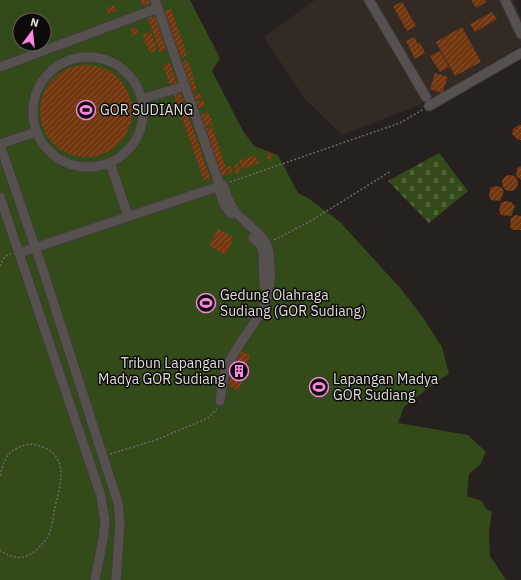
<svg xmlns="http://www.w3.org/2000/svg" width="521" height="580" viewBox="0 0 521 580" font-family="'IBM Plex Sans',sans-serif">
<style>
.built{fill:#342a24}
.cemetery{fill:url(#cemetery-stones)}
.park{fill:#334b18;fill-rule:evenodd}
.building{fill:url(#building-hatch)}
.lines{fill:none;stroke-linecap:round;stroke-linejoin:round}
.minor-casing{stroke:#413d3b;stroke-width:11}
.path{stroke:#6e6968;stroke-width:1.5;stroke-dasharray:2 2;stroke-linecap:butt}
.minor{stroke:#56514e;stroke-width:9}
.labels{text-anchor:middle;stroke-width:3;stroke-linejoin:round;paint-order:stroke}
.poi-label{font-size:14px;fill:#e0dcdb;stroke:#0d0b0a;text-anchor:start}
</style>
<defs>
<pattern id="cemetery-stones" width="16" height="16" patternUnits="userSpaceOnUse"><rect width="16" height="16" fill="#334b18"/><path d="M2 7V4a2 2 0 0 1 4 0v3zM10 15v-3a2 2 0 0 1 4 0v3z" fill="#506439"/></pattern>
<pattern id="building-hatch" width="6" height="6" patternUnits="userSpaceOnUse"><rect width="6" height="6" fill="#733710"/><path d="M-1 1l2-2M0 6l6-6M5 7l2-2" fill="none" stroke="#875332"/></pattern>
</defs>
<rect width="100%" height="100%" fill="#26211f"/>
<!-- built -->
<path class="built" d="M 315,0 L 514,0 L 521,18 L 521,46 L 422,104 L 342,135 L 306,100 L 264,37 Z"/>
<!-- cemetery -->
<path class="cemetery" d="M 439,153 L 468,191 L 429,223 L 388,181 Z"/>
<!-- park -->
<path class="park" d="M 0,0 L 190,0 L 220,58 L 212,71 L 243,131 L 254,146 L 278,155 L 298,193 L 308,198 L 340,222 L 401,289 L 422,316 L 442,347 L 449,374 L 436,382 L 404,407 L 398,423 L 468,435 L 486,452 L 480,465 L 469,474 L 467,496 L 482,501 L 486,509 L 492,511 L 489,531 L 490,556 L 506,580 L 0,580 ZM 20,20 L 44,20 L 44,44 L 20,44 Z"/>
<!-- building -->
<path class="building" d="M 140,0 L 149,0 L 150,3 L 142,5 Z
M 471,0 L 485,0 L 486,2 L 476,8 Z
M 402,2 L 416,26 L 407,31 L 393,6 Z
M 115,5 L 116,11 L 108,14 L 106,8 Z
M 171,9 L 187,55 L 181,58 L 165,11 Z
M 492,12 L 497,19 L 475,32 L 470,24 Z
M 155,16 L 166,50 L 160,52 L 148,18 Z
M 462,27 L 481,62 L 455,76 L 436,42 Z
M 136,28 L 138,34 L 133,36 L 130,29 Z
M 151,32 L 157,50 L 150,53 L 143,35 Z
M 414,37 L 418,44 L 420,43 L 425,53 L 415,59 L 406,41 Z
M 440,51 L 449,67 L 440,72 L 430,56 Z
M 188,60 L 197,90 L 192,92 L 182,62 Z
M 170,63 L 210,178 L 204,180 L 163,65 Z
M40 111a46 46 0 1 1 92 0a46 46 0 1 1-92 0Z
M 435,73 L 448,77 L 442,93 L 430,89 Z
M 200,93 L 202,98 L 195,101 L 193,95 Z
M 203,100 L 205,106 L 197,108 L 195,102 Z
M 208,112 L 213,124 L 205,127 L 200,116 Z
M 519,125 L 521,125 L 521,140 L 517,139 L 512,134 L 513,129 Z
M 212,127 L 228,174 L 221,176 L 205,129 Z
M 266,153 L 271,153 L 272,160 L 268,161 Z
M 255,155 L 259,163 L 242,169 L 239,161 Z
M 238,164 L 241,172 L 236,174 L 234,166 Z
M 231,166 L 233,172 L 229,174 L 227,167 Z
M 521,166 L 521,180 L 516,176 L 517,168 Z
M502 183a8 8 0 1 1 16 0a8 8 0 1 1-16 0Z
M 495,186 L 501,187 L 504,191 L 500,201 L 491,200 L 489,197 L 490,188 Z
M 505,201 L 511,202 L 515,206 L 511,216 L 501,215 L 499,211 L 501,203 Z
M 516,215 L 521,216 L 521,230 L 512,230 L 510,226 L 511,218 Z
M 218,229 L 234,238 L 225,255 L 209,245 Z
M 240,351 L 250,355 L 239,390 L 228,386 Z"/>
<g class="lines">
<!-- minor casing -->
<g class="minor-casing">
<path id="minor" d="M 155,0 L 220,186
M 369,0 L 426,97
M 505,0 L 521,34
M33 112a55 55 0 1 1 110 0a55 55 0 1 1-110 0Z
M 0,67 L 158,8
M 142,99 L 185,86
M 429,106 L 521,53
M 0,144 L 36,132
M 0,145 L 41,264 L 118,503 L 120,523 L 116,580
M 110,163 L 128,216
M 218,188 L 224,204 L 231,214
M 0,197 L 101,496 L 105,522 L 103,539 L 95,580
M 253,238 L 260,244 L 263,252 L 264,286
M 19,253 L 223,185 C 226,193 229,203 234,210 C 242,221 263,234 267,246 C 270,252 269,260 270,267 C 273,309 250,324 232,357 C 224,371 222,386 220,401"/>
</g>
<!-- path -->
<path class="path" d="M 230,182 L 400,123 L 422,110
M 274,240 L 309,222 L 391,171
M 0,266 L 5,256 L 11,254
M 110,454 L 156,440 L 208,418 L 217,409
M 0,476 C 4,460 7,450 25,445 C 32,443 38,445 45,448 C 69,458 60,488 55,507 C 53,517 52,529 48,537 C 47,539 44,542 42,544 C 30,559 16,562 0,550"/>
<!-- minor -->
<use href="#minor" class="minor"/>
</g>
<!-- icons -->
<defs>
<g id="stadium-ring" transform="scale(1)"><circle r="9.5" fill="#0d0b0a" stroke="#fc86e3" stroke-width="1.5"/><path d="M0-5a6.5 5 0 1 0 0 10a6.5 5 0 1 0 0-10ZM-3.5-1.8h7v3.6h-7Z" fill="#fc86e3"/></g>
<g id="building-ring" transform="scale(1)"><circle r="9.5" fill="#0d0b0a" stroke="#fc86e3" stroke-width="1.5"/><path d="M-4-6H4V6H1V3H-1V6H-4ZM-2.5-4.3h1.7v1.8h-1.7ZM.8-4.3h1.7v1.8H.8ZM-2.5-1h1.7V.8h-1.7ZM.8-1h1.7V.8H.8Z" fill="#fc86e3"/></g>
</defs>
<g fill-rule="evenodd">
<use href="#stadium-ring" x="86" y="110"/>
<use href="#stadium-ring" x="206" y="303"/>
<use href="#building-ring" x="239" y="371"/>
<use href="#stadium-ring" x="319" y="387"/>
</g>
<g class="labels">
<!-- poi labels -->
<g class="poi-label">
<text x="100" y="115">GOR SUDIANG</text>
<text x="220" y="300">Gedung Olahraga<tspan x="220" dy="16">Sudiang (GOR Sudiang)</tspan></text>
<text x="225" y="368" text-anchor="end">Tribun Lapangan<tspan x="225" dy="16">Madya GOR Sudiang</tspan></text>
<text x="333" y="384">Lapangan Madya<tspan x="333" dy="16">GOR Sudiang</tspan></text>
</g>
</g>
<!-- north arrow -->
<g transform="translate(32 32) rotate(15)"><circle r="19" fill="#0d0b0a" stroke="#615f5e"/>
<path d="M0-3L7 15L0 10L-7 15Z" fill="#fc86e3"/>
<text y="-6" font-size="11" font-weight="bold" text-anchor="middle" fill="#e0dcdb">N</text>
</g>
</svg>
